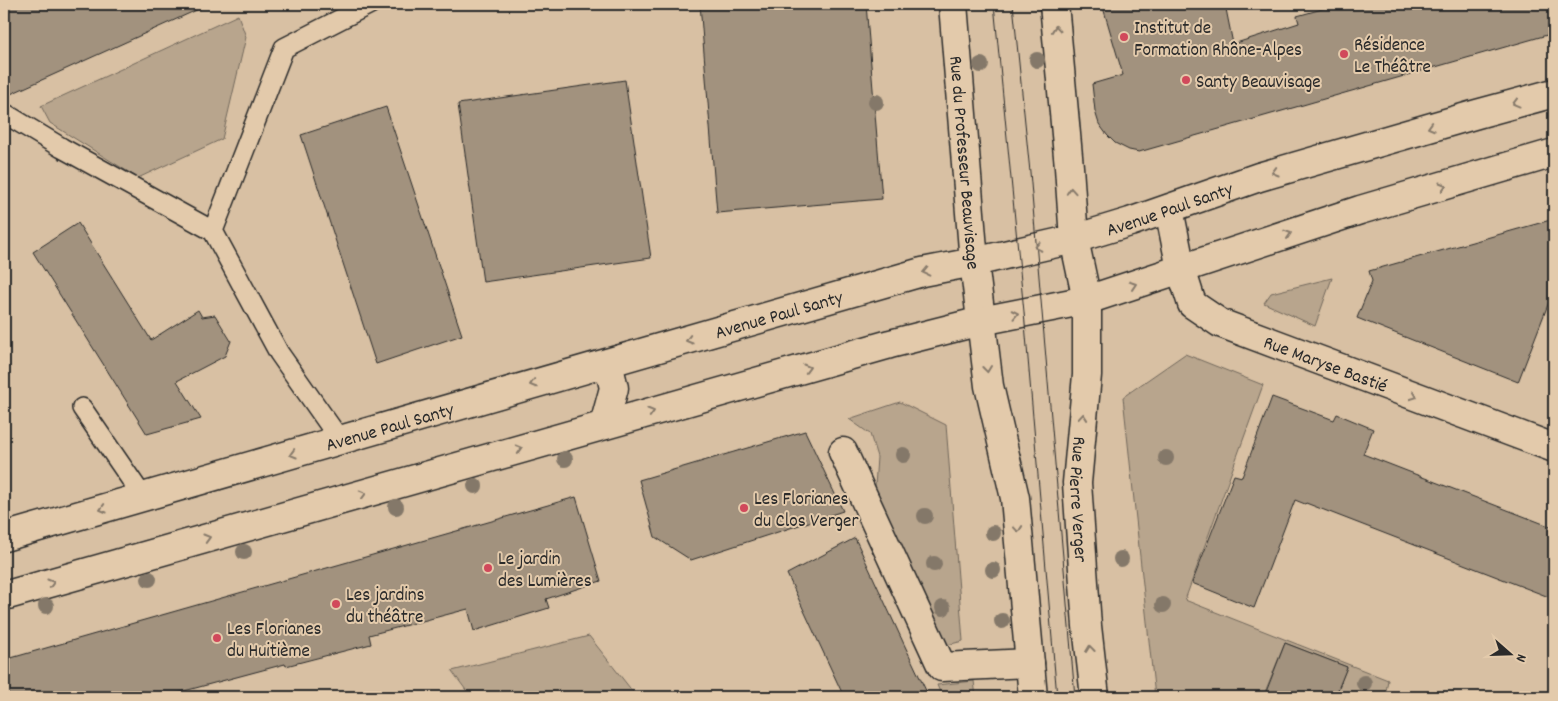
<svg xmlns="http://www.w3.org/2000/svg" width="1558" height="701" viewBox="0 0 1558 701" font-family="Dekko,sans-serif">
<style>
.green{fill:#b8a58d;stroke:#72685c}
.building{fill:#a2927e;stroke:#2b2b2b}
.lines{fill:none;stroke-linecap:round;stroke-linejoin:round}
.service-casing{stroke:#2b2b2b;stroke-width:22}
.minor-casing{stroke:#2b2b2b;stroke-width:31}
.tertiary-casing{stroke:#2b2b2b;stroke-width:31}
.secondary-casing{stroke:#2b2b2b;stroke-width:31}
.service{stroke:#e3caab;stroke-width:19}
.minor{stroke:#e3caab;stroke-width:28}
.tertiary{stroke:#e3caab;stroke-width:28}
.secondary{stroke:#e3caab;stroke-width:28}
.tram{stroke:#2b2b2b;stroke-width:1}
.tree{fill:#847869}
.oneway{stroke:#877a6b}
.poi-dot{fill:#d1495b;stroke:#e3caab;stroke-width:2}
.labels{text-anchor:middle;stroke-width:4;stroke-linejoin:round;paint-order:stroke}
.poi-label{font-size:19px;fill:#2b2b2b;stroke:#e3caab;text-anchor:start}
.street-label{font-size:19px;fill:#2b2b2b;stroke:#e3caab}
</style>
<rect width="100%" height="100%" fill="#d8c0a3"/>
<filter id="ink" filterUnits="userSpaceOnUse"><feTurbulence type="fractalNoise" baseFrequency=".02" numOctaves="2"/><feDisplacementMap in="SourceGraphic" scale="10" xChannelSelector="R" yChannelSelector="G"/><feConvolveMatrix kernelMatrix="1 2 1 2 8 2 1 2 1" color-interpolation-filters="sRGB"/></filter>
<g filter="url(#ink)">
<!-- green -->
<path class="green" d="M 238,15 L 246,37 L 222,139 L 138,178 L 50,123 L 41,106 Z
M 1332,278 L 1315,326 L 1264,303 L 1271,293 Z
M 1185,354 L 1263,385 L 1185,600 L 1388,680 L 1385,697 L 1335,697 L 1347,667 L 1285,643 L 1263,697 L 1155,697 L 1123,397 Z
M 900,402 L 946,425 L 963,641 L 943,646 L 875,487 L 877,457 L 870,434 L 849,419 Z
M 589,636 L 637,697 L 471,697 L 452,671 Z
M 974,681 L 976,697 L 942,697 L 937,685 Z"/>
<!-- building -->
<path class="building" d="M 4,4 L 210,4 L 4,97 Z
M 700,4 L 866,4 L 882,199 L 717,213 Z
M 1102,4 L 1225,4 L 1233,44 L 1299,23 L 1297,16 L 1340,4 L 1554,4 L 1554,33 L 1139,152 L 1129,150 L 1115,143 L 1107,135 L 1099,124 L 1095,111 L 1092,84 L 1123,75 Z
M 625,80 L 651,258 L 483,282 L 458,104 Z
M 386,107 L 462,335 L 376,364 L 301,135 Z
M 1554,219 L 1554,289 L 1518,382 L 1357,318 L 1372,281 L 1369,271 Z
M 78,223 L 151,340 L 198,310 L 202,317 L 215,315 L 231,341 L 225,356 L 177,381 L 201,419 L 147,434 L 33,252 Z
M 1272,397 L 1334,420 L 1337,414 L 1373,429 L 1363,454 L 1554,528 L 1554,599 L 1306,503 L 1305,504 L 1295,500 L 1254,608 L 1192,583 L 1234,475 L 1242,477 Z
M 805,431 L 843,511 L 691,560 L 655,537 L 639,480 Z
M 576,497 L 601,581 L 546,599 L 549,608 L 474,631 L 468,609 L 369,635 L 371,644 L 286,666 L 285,664 L 162,697 L 4,697 L 4,660 Z
M 855,538 L 903,642 L 929,697 L 844,697 L 787,574 Z
M 1285,643 L 1347,667 L 1335,697 L 1264,697 Z"/>
<g class="lines">
<!-- service casing -->
<g class="service-casing">
<path id="service" d="M 4,113 L 62,148 L 213,231
M 82,408 L 143,497
M 340,440 L 279,353 L 213,231 L 284,48 L 370,4"/>
</g>
<!-- minor casing -->
<g class="minor-casing">
<g id="minor">
<path id="s1" d="M 1169,209 L 1181,269 L 1192,304 L 1220,323 L 1554,448"/>
<path d="M 843,452 L 942,667 L 1030,663"/>
</g>
</g>
<!-- tertiary casing -->
<g class="tertiary-casing">
<g id="tertiary">
<path id="s2" d="M 953,4 L 974,262 L 989,386 L 1015,498 L 1033,697"/>
<path id="s3" d="M 1054,4 L 1069,167 L 1074,239 L 1087,300 L 1087,375 L 1077,483 L 1087,626 L 1095,697"/>
</g>
</g>
<!-- secondary casing -->
<g class="secondary-casing">
<g id="secondary">
<path d="M 604,425 L 614,388 L 608,363"/>
<path id="s4" d="M 4,537 L 922,272 L 974,262 L 1074,239 L 1130,222 L 1259,177 L 1477,114 L 1554,93"/>
<path d="M 4,596 L 890,344 L 981,321 L 1087,300 L 1360,210 L 1554,153"/>
</g>
</g>
<!-- service -->
<use href="#service" class="service"/>
<!-- minor -->
<use href="#minor" class="minor"/>
<!-- tertiary -->
<use href="#tertiary" class="tertiary"/>
<!-- secondary -->
<use href="#secondary" class="secondary"/>
<!-- tram -->
<path class="tram" d="M 994,4 L 1024,312 L 1057,697
M 1013,4 L 1030,172 L 1075,697"/>
</g>
<!-- trees -->
<g class="tree">
<circle cx="1037" cy="60" r="8"/>
<circle cx="981" cy="65" r="8"/>
<circle cx="876" cy="102" r="8"/>
<circle cx="903" cy="455" r="8"/>
<circle cx="1166" cy="458" r="8"/>
<circle cx="565" cy="459" r="8"/>
<circle cx="475" cy="486" r="8"/>
<circle cx="396" cy="507" r="8"/>
<circle cx="925" cy="516" r="8"/>
<circle cx="993" cy="533" r="8"/>
<circle cx="244" cy="552" r="8"/>
<circle cx="1121" cy="559" r="8"/>
<circle cx="934" cy="564" r="8"/>
<circle cx="993" cy="570" r="8"/>
<circle cx="149" cy="579" r="8"/>
<circle cx="1163" cy="605" r="8"/>
<circle cx="46" cy="606" r="8"/>
<circle cx="943" cy="608" r="8"/>
<circle cx="1002" cy="621" r="8"/>
<circle cx="1364" cy="683" r="8"/>
</g>
<!-- one-way arrows -->
<defs><path id="oneway-chevron" d="M-2-3.5L2.5 0L-2 3.5" fill="none" stroke-width="1.6" stroke-linecap="round" stroke-linejoin="round" transform="scale(1.25)"/></defs>
<g class="oneway">
<use href="#oneway-chevron" transform="translate(1056 29) rotate(-95)"/>
<use href="#oneway-chevron" transform="translate(1516 103) rotate(165)"/>
<use href="#oneway-chevron" transform="translate(1431 127) rotate(164)"/>
<use href="#oneway-chevron" transform="translate(1275 172) rotate(164)"/>
<use href="#oneway-chevron" transform="translate(1443 186) rotate(-16)"/>
<use href="#oneway-chevron" transform="translate(1071 191) rotate(-94)"/>
<use href="#oneway-chevron" transform="translate(1288 234) rotate(-18)"/>
<use href="#oneway-chevron" transform="translate(1038 247) rotate(168)"/>
<use href="#oneway-chevron" transform="translate(926 272) rotate(167)"/>
<use href="#oneway-chevron" transform="translate(1133 285) rotate(-18)"/>
<use href="#oneway-chevron" transform="translate(1015 314) rotate(-12)"/>
<use href="#oneway-chevron" transform="translate(689 340) rotate(164)"/>
<use href="#oneway-chevron" transform="translate(807 368) rotate(-16)"/>
<use href="#oneway-chevron" transform="translate(987 369) rotate(83)"/>
<use href="#oneway-chevron" transform="translate(533 384) rotate(164)"/>
<use href="#oneway-chevron" transform="translate(1414 396) rotate(21)"/>
<use href="#oneway-chevron" transform="translate(651 412) rotate(-16)"/>
<use href="#oneway-chevron" transform="translate(1083 417) rotate(-85)"/>
<use href="#oneway-chevron" transform="translate(519 449) rotate(-16)"/>
<use href="#oneway-chevron" transform="translate(293 454) rotate(164)"/>
<use href="#oneway-chevron" transform="translate(363 494) rotate(-16)"/>
<use href="#oneway-chevron" transform="translate(103 509) rotate(164)"/>
<use href="#oneway-chevron" transform="translate(1018 529) rotate(85)"/>
<use href="#oneway-chevron" transform="translate(207 538) rotate(-16)"/>
<use href="#oneway-chevron" transform="translate(51 583) rotate(-16)"/>
<use href="#oneway-chevron" transform="translate(1090 649) rotate(-96)"/>
</g>
</g>
<!-- markers -->
<g class="poi-dot">
<circle cx="1124" cy="37" r="5"/>
<circle cx="1344" cy="54" r="5"/>
<circle cx="1186" cy="80" r="5"/>
<circle cx="744" cy="508" r="5"/>
<circle cx="488" cy="568" r="5"/>
<circle cx="336" cy="604" r="5"/>
<circle cx="217" cy="638" r="5"/>
</g>
<g class="labels">
<!-- poi labels -->
<g class="poi-label">
<text x="1134" y="33">Institut de<tspan x="1134" dy="22">Formation Rhône-Alpes</tspan></text>
<text x="1354" y="50">Résidence<tspan x="1354" dy="22">Le Théâtre</tspan></text>
<text x="1196" y="87">Santy Beauvisage</text>
<text x="754" y="504">Les Florianes<tspan x="754" dy="22">du Clos Verger</tspan></text>
<text x="498" y="564">Le jardin<tspan x="498" dy="22">des Lumières</tspan></text>
<text x="346" y="600">Les jardins<tspan x="346" dy="22">du théâtre</tspan></text>
<text x="227" y="634">Les Florianes<tspan x="227" dy="22">du Huitième</tspan></text>
</g>
<!-- street labels -->
<g class="street-label">
<text dy="7" stroke="none"><textPath href="#s2" startOffset="159">Rue du Professeur Beauvisage</textPath></text>
<text dy="7" stroke="none"><textPath href="#s4" startOffset="1211">Avenue Paul Santy</textPath></text>
<text dy="7" stroke="none"><textPath href="#s4" startOffset="806">Avenue Paul Santy</textPath></text>
<text dy="7" stroke="none"><textPath href="#s1" startOffset="245">Rue Maryse Bastié</textPath></text>
<text dy="7" stroke="none"><textPath href="#s4" startOffset="401">Avenue Paul Santy</textPath></text>
<text dy="7" stroke="none"><textPath href="#s3" startOffset="498">Rue Pierre Verger</textPath></text>
</g>
</g>
<!-- margin -->
<rect width="1558" height="701" fill="none" stroke="#e3caab" stroke-width="20"/>
<rect x="10" y="10" width="1538" height="681" fill="none" stroke="#2b2b2b" stroke-width="2" filter="url(#ink)"/>
<!-- north arrow -->
<g transform="translate(1510 654) rotate(110)" stroke="#e3caab" stroke-width="4" paint-order="stroke">
<path d="M0-4L9 19L0 12L-9 19Z" fill="#2b2b2b"/>
<text y="-8" font-size="14" font-weight="bold" text-anchor="middle" fill="#2b2b2b">N</text>
</g>
</svg>
